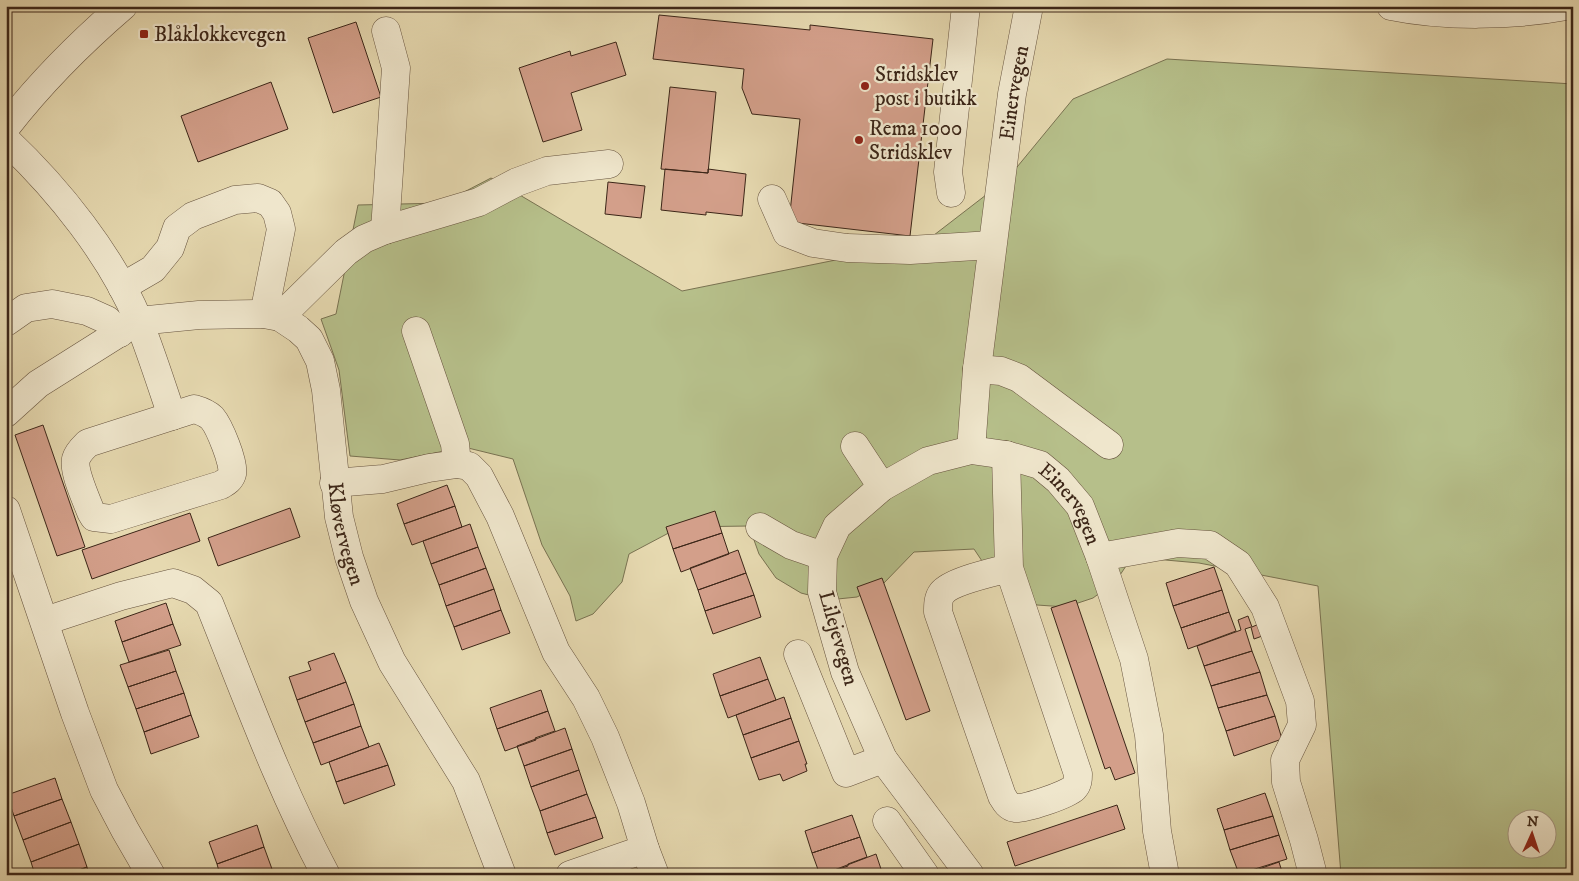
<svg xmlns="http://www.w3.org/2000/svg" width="1579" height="881" viewBox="0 0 1579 881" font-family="'IM FELL DW Pica',serif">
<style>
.green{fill:#b6bf8a;stroke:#797251;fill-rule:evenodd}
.building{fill:#d39f8a;stroke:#3c2618}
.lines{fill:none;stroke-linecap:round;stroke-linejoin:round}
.minor-casing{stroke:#66533e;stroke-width:29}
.minor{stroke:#efe6cc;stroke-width:28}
.poi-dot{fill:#8f2418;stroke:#efe6cc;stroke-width:2}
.labels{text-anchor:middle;stroke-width:4.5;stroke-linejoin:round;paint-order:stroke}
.poi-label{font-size:21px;fill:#3c2618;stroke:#efe6cc;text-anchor:start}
.street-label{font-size:21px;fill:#3c2618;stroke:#efe6cc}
</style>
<rect width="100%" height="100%" fill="#e6d9b0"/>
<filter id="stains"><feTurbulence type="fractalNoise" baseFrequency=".004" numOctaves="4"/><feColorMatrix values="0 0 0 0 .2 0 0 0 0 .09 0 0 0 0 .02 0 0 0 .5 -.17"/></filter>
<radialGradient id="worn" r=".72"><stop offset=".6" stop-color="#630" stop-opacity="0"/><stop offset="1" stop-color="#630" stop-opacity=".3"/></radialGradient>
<!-- green -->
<path class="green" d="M 1167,59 L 1573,84 L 1573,875 L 1341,875 L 1318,586 L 1199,563 L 1132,557 L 1116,581 L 1093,598 L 1066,607 L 1037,605 L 1011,593 L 990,573 L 974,549 L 914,552 L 883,584 L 857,597 L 828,600 L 801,593 L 776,578 L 759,554 L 749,526 L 680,527 L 629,554 L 622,582 L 593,614 L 576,621 L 570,596 L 542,545 L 513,459 L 464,447 L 400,460 L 350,456 L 339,370 L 321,319 L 336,314 L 358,205 L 443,203 L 491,178 L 682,291 L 925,242 L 1008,178 L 1073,99 ZM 1516,818 L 1546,818 L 1546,848 L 1516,848 Z"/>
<!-- building -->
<path class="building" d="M 659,15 L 810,30 L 810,25 L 933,39 L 910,236 L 789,222 L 800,119 L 752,114 L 742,88 L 744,69 L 653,59 Z
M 356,22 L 381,97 L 333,113 L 308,38 Z
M 616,42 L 626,75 L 571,93 L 582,130 L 543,142 L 519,68 L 570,51 L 571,56 Z
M 271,82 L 288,129 L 198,162 L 181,116 Z
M 670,87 L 716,92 L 708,173 L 661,169 Z
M 665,169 L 708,173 L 708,169 L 746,174 L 742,216 L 706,212 L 706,215 L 661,210 Z
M 608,182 L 645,186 L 641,218 L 605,214 Z
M 43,425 L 85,547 L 57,556 L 15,435 Z
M 447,485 L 455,506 L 404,524 L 397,504 Z
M 455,506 L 462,527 L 412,545 L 404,524 Z
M 290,508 L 300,537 L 218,566 L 208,538 Z
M 715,511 L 722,533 L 673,549 L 666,527 Z
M 190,513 L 200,541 L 92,579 L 82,550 Z
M 470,524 L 478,547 L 431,564 L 423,541 Z
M 722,533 L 729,554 L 681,572 L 673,549 Z
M 478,547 L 486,568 L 439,585 L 431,564 Z
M 738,550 L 746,573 L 698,590 L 690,568 Z
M 1214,567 L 1222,590 L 1173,606 L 1166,583 Z
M 486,568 L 494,589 L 446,606 L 439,585 Z
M 746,573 L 754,595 L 705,611 L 698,590 Z
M 882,578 L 930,711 L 906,720 L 857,587 Z
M 494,589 L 501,610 L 454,627 L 446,606 Z
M 1222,590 L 1229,612 L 1181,628 L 1173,606 Z
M 754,595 L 761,617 L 713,634 L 705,611 Z
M 1076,600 L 1135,773 L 1115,780 L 1110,767 L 1105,769 L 1051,608 Z
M 166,603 L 173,624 L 122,642 L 115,621 Z
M 501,610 L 510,633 L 462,650 L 454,627 Z
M 1229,612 L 1236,631 L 1188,649 L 1181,628 Z
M 1248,616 L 1252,627 L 1261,623 L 1265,635 L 1254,639 L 1251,627 L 1245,629 L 1252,651 L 1204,666 L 1197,646 L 1241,630 L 1238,620 Z
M 173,624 L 181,645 L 129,662 L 122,642 Z
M 169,650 L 176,671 L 128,687 L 120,665 Z
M 1252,651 L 1260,672 L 1211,686 L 1204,666 Z
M 334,653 L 346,682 L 297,700 L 289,677 L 311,670 L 308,662 Z
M 760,657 L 768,679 L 720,696 L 713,674 Z
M 176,671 L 184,693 L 136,709 L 128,687 Z
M 1260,672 L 1267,695 L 1218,708 L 1211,686 Z
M 768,679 L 776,700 L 728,718 L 720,696 Z
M 346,682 L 354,704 L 305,722 L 297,700 Z
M 541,690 L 548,711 L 497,729 L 490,708 Z
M 184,693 L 191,715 L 144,732 L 136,709 Z
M 1267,695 L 1275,716 L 1226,731 L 1218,708 Z
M 784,697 L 791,718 L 743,735 L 736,715 Z
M 354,704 L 361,726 L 313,743 L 305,722 Z
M 548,711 L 555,731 L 535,738 L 536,740 L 505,751 L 497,729 Z
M 191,715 L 199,737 L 151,754 L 144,732 Z
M 1275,716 L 1282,739 L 1234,756 L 1226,731 Z
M 791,718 L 799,741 L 751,758 L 743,735 Z
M 361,726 L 369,747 L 321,765 L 313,743 Z
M 565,728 L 572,749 L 524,766 L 517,746 Z
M 799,741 L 807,764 L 805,764 L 807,771 L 783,781 L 780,774 L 759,780 L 751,758 Z
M 379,743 L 388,765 L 336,782 L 329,762 Z
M 572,749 L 579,770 L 531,787 L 524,766 Z
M 388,765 L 395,785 L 344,804 L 336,782 Z
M 579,770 L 587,794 L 540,811 L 531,787 Z
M 55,778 L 62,799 L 14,816 L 7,795 Z
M 1265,793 L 1273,816 L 1224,830 L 1217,809 Z
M 587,794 L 596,817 L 547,833 L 540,811 Z
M 62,799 L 71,822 L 23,840 L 14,816 Z
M 1117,805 L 1125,829 L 1015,866 L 1007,842 Z
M 852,815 L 860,837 L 812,853 L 805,831 Z
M 1273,816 L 1279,835 L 1230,850 L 1224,830 Z
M 596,817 L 603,838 L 555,855 L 547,833 Z
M 71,822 L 79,844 L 31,862 L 23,840 Z
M 257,825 L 264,847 L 217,864 L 209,842 Z
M 1279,835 L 1287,859 L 1239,874 L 1230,850 Z
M 860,837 L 867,857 L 848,864 L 848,866 L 820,875 L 812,853 Z
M 79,844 L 87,867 L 66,875 L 35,875 L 31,862 Z
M 264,847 L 272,869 L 258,875 L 220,875 L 217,864 Z
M 876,854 L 883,875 L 830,875 L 829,872 Z
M 1279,862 L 1283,875 L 1238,875 L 1259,869 Z
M 87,867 L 89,875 L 66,875 Z
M 272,869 L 274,875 L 258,875 Z"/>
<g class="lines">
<!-- minor casing -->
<g class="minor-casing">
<g id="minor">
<path d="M 1391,6 C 1444,17 1513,16 1566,6"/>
<path d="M 6,127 C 41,82 80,43 123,6"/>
<path d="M 6,140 C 58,189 112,256 139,322 C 151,352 161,384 172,416"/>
<path d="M 951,193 L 948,172 L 966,6"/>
<path d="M 772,199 L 787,233 L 813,243 L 847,248 L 910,250 L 992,245"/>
<path d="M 385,230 L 396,68 L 386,31"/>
<path d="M 122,287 L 153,269 L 170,248 L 177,228 L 193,216 L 235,200 L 258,198 L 270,203 L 277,213 L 281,229 L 264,314"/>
<path d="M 280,317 L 346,252 L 364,239 L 385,230 L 479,202 L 517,182 L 547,171 L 609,164"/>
<path d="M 6,322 L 26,308 L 52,304 L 87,311 L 107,320 L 120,333"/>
<path d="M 416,331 L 455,444 L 457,464"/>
<path d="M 977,369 L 1001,371 L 1019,378 L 1109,445"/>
<path d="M 194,409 C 201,411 207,413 212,418 C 219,426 235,464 232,474 C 230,480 226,482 221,485 L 111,519 L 94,517 L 91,512 C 86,499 73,471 76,459 C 78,452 83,448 88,443 Z"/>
<path id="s1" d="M 6,413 L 38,384 L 138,321 L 199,315 L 264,314 L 280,317 L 298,329 L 309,339 L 320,361 L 326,390 L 339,517 L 349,557 L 364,601 L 392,662 L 466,781 L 502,875"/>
<path d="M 855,446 L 882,487"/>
<path id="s2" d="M 971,450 L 977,369 L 1012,94 L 1029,6"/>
<path d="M 1006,455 L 1009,568 L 1078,774 C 1078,779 1078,784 1074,788 C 1067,795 1025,809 1015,808 C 1008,807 1005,801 1002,796 L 938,612 C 938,605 938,598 942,593 C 951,581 994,572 1009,568"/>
<path d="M 334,483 L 383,479 L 429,468 L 457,464 L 469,466 L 479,476 L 500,516 L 556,652 L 586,698 L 605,737 L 631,803 L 645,849 L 655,875"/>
<path d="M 6,510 L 75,713 L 104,790 L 125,830 L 151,875"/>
<path d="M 760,527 L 791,545 L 823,556"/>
<path d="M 1100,557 L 1178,543 L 1210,545 L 1238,564 L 1265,607 L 1300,701 L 1302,725 L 1285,760 L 1286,782 L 1304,840 L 1313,875"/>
<path d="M 45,621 L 121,596 L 173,583 L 193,590 L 209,603 C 246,695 279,787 326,875"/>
<path d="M 798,654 L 846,773 L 883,759"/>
<path d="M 887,821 L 925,875"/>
<path d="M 570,875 L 645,849"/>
<path id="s3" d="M 970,875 L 883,759 L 845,672 L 822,592 L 823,556 L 837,526 L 882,487 L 928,461 L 971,450 L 1006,455 L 1040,465 L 1058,480 L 1080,506 L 1100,557 L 1134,659 L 1149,735 L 1157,831 L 1165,875"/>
</g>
</g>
<!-- minor -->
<use href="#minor" class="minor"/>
</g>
<!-- markers -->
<g class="poi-dot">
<rect x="139" y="29" width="10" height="10" rx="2.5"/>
<circle cx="865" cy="86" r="5"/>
<circle cx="859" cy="140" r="5"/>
</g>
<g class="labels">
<!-- poi labels -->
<g class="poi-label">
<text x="154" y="41">Blåklokkevegen</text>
<text x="875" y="81">Stridsklev<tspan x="875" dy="24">post i butikk</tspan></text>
<text x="869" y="135">Rema 1000<tspan x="869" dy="24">Stridsklev</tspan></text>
</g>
<!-- street labels -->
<g class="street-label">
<text dy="7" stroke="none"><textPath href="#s2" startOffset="360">Einervegen</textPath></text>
<text dy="7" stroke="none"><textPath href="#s3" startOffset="670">Einervegen</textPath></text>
<text dy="7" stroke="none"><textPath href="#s1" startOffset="540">Kløvervegen</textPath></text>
<text transform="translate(839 638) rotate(74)" y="7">Lilejevegen</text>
</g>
</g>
<!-- margin -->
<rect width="1579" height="881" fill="none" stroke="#e6d9b0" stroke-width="25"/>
<rect x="8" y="8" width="1564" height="866" fill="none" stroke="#3c2618" stroke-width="2.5"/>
<rect x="12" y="12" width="1554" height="856" fill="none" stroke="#3c2618"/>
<!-- north arrow -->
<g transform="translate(1532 834) rotate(3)"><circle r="24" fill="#efe6cc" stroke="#a79984"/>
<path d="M0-4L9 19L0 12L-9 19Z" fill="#8f2418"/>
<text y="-8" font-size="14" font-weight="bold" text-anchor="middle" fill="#3c2618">N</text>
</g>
<rect width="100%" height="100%" filter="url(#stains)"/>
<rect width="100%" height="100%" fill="url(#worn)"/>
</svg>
